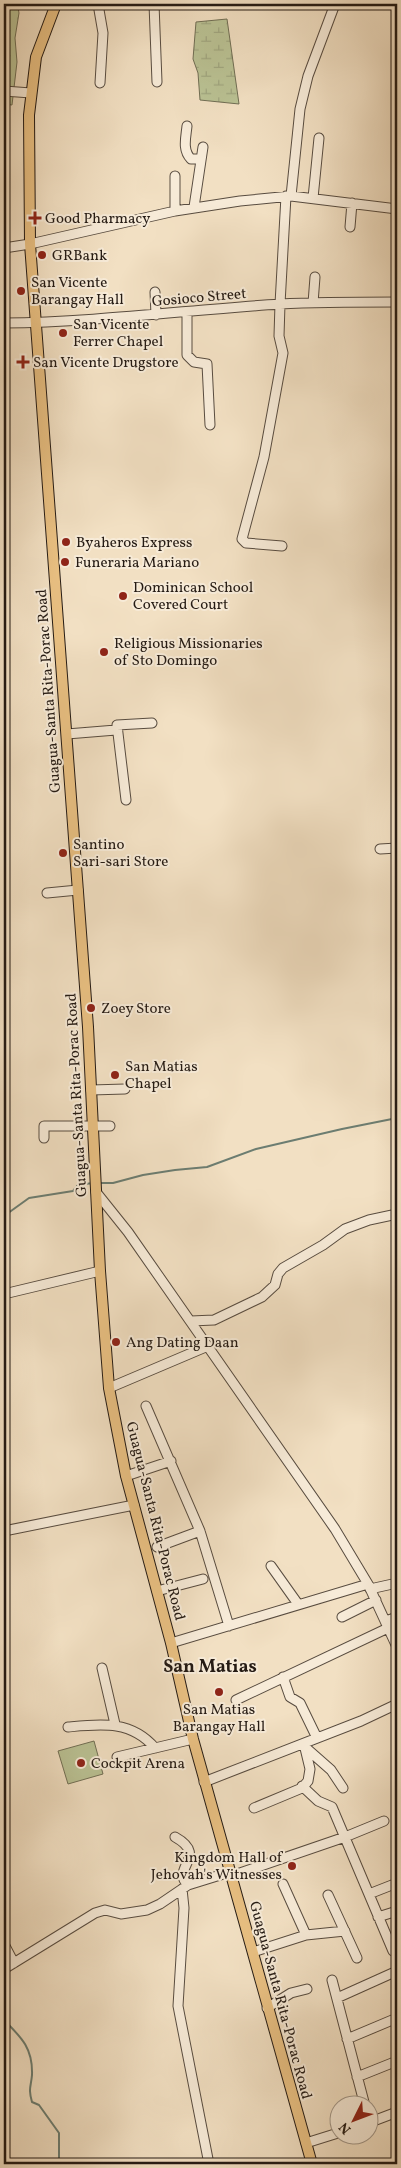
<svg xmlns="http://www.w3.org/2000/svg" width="401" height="2168" viewBox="0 0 401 2168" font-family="Vollkorn,serif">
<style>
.grass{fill:url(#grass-tufts);stroke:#706e54}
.wetland{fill:url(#wetland-marsh);stroke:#706e54}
.park{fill:#bac294;stroke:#706e54}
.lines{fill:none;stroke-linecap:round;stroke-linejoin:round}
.stream{stroke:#6c7d71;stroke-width:2}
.minor-casing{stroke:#584c40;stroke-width:11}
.major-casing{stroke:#251b14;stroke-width:12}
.minor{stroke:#f7ebd8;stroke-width:9}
.major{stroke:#e9c082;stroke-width:10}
.poi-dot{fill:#8f2418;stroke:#f7ebd8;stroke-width:2}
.labels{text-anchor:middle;stroke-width:4;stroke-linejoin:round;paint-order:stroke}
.poi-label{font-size:15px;fill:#251b14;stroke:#f7ebd8;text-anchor:start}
.street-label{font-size:15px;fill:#251b14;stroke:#f7ebd8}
.quarter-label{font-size:18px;font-weight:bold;fill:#251b14;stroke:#f7ebd8}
</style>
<defs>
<pattern id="grass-tufts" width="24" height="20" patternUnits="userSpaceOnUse" patternTransform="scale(1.25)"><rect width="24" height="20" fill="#bac294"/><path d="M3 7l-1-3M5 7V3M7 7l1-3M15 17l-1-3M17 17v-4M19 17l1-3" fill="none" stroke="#a0a67f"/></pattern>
<pattern id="wetland-marsh" width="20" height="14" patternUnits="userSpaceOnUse" patternTransform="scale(1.25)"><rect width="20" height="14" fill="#bac294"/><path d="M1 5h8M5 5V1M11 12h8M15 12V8" fill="none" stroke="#a0a67f"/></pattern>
</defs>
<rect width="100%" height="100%" fill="#f2e0c3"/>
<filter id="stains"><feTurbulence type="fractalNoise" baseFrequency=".004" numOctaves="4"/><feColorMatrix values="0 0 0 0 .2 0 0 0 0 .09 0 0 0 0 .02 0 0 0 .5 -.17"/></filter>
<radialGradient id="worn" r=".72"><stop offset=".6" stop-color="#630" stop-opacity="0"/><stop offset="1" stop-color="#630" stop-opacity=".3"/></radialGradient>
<!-- grass -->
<path class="grass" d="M 4,5 L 18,7 L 19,13 L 15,38 L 17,62 L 12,105 L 4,104 Z"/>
<!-- wetland -->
<path class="wetland" d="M 227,19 L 239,104 L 200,100 L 198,73 L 193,59 L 196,22 Z"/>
<!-- park -->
<path class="park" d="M 94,1741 L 103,1774 L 68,1784 L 58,1751 Z"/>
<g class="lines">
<!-- stream -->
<path class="stream" d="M 100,1183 L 113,1183 L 143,1175 L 175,1170 L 207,1167 L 256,1149 L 342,1129 L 397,1118
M 4,1216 L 29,1198 L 73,1191 L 78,1185 L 93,1183
M 4,2020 C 21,2037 33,2048 32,2075 C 31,2087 28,2088 32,2102 L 39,2105 L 59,2133 L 59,2164"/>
<!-- minor casing -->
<g class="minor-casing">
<path id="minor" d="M 98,4 L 103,33 L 100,83
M 154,4 L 157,82
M 4,91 L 31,93
M 187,126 C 186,137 182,150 191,159 L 201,159
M 291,196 L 300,109 L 308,76 L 335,4
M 313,198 L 319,138
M 194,207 L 203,147
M 175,211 L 175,176
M 350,227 L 352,203
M 4,248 L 30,244 L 175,211 L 240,201 L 291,196 L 397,209
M 155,292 L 156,315
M 313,303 L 315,277
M 187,313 L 187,355 L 194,362 L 207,364 L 210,425
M 4,323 C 96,322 188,310 280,304 C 319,302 358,302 397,302
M 282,546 L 246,543 L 242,539 L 264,457 L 283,353 L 279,336 L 280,304 L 286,196
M 67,734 L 116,730
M 126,800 L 117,725 L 152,723
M 380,849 L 397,848
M 47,893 L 78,890
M 91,1090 L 125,1089
M 44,1138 L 44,1126 L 110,1126
M 96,1192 L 128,1232 L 335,1529 L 368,1584 L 397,1647
M 4,1294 L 100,1271
M 191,1321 L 214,1320 L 262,1297 L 275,1285 L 278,1274 L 283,1268 L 323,1245 L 345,1229 L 369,1220 L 397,1214
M 109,1388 L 208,1346
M 146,1406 L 200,1531 L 229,1626
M 126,1476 L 171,1461
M 4,1531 L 134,1505
M 157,1547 L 200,1531
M 271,1566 L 298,1604
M 370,1589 L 397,1583
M 157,1591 L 203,1579
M 342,1617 L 376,1600
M 386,1621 L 397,1617
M 171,1643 L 368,1584
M 102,1668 L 115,1724
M 283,1677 L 290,1697 L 300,1703 L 317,1738
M 236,1700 L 388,1628
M 68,1727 C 101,1724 131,1720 155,1748
M 306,1748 L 331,1770 L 343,1788
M 117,1757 L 193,1739
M 204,1782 L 361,1721 L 397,1704
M 302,1786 L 318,1801 L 332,1807 L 393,1951
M 254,1808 L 302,1788 L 308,1781 L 310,1769 L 304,1744
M 175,1837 C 209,1856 170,1868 188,1885
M 231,1876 L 345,1837 L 384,1821
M 283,1884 L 306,1935
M 182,1889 L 184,1908 L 178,2006 L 209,2164
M 369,1894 L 397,1883
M 328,1895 L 357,1958
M 378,1917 L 397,1911
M 4,1944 L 14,1963
M 253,1952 L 306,1935 L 345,1931
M 4,1969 L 95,1913 L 105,1910 L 121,1914 L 147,1910 L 160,1904 L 188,1885 L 230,1872
M 332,1980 L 365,2106
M 337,1998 L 397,1971
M 267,2008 L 291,1993 L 307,1989
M 347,2039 L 397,2018
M 357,2077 L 397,2061
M 368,2123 L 397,2112
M 306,2143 L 338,2133"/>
</g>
<!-- major casing -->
<g class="major-casing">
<path id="major" d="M 56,4 L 36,57 L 29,115 L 30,244 L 88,1027 L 100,1271 L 109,1388 L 126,1476 L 171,1643 L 193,1739 L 312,2164"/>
</g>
<!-- minor -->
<use href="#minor" class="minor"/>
<!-- major -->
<use href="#major" class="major"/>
</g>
<!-- markers -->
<g class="poi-dot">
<path d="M32.5 210.5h5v5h5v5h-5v5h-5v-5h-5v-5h5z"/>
<circle cx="42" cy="255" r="5"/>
<circle cx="21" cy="291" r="5"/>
<circle cx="63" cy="333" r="5"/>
<path d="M20.5 354.5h5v5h5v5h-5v5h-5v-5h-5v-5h5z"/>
<circle cx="66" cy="542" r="5"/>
<circle cx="65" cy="562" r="5"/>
<circle cx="123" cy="596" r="5"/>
<circle cx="104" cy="652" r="5"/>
<circle cx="63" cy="853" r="5"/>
<circle cx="91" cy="1008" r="5"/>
<circle cx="115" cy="1075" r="5"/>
<circle cx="116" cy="1342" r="5"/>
<circle cx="219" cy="1692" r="5"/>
<circle cx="81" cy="1763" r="5"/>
<circle cx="292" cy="1866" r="5"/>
</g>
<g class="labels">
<!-- poi labels -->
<g class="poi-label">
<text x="45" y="223">Good Pharmacy</text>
<text x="52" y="260">GRBank</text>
<text x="31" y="287">San Vicente<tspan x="31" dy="17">Barangay Hall</tspan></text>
<text x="73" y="329">San Vicente<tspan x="73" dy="17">Ferrer Chapel</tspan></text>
<text x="33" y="367">San Vicente Drugstore</text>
<text x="76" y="547">Byaheros Express</text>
<text x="75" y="567">Funeraria Mariano</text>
<text x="133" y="592">Dominican School<tspan x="133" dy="17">Covered Court</tspan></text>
<text x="114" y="648">Religious Missionaries<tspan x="114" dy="17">of Sto Domingo</tspan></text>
<text x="73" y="849">Santino<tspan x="73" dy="17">Sari-sari Store</tspan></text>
<text x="101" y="1013">Zoey Store</text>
<text x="125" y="1071">San Matias<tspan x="125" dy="17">Chapel</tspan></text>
<text x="126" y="1347">Ang Dating Daan</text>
<text x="219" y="1714" text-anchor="middle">San Matias<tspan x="219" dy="17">Barangay Hall</tspan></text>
<text x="91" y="1768">Cockpit Arena</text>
<text x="282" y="1862" text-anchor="end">Kingdom Hall of<tspan x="282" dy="17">Jehovah's Witnesses</tspan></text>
</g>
<!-- street labels -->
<g class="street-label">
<text transform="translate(199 297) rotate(-5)" y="5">Gosioco Street</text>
<text transform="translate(48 691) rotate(-94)" y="5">Guagua-Santa Rita-Porac Road</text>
<text transform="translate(76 1095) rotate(-93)" y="5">Guagua-Santa Rita-Porac Road</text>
<text transform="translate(156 1521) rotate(76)" y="5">Guagua-Santa Rita-Porac Road</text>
<text transform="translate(281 2000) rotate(75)" y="5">Guagua-Santa Rita-Porac Road</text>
</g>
<!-- quarter labels -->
<g class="quarter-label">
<text x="210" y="1672">San Matias</text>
</g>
</g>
<!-- margin -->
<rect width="401" height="2168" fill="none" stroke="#f2e0c3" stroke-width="20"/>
<rect x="5" y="5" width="391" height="2158" fill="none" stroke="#251b14" stroke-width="2.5"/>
<rect x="10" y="10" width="381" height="2148" fill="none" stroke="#251b14"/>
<!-- north arrow -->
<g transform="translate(354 2120) rotate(228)"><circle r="24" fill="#f7ebd8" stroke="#a3988a"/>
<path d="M0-4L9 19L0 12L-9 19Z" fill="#8f2418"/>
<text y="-8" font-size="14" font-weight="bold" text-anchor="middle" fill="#251b14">N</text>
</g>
<rect width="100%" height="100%" filter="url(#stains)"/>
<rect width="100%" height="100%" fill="url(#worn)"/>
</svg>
